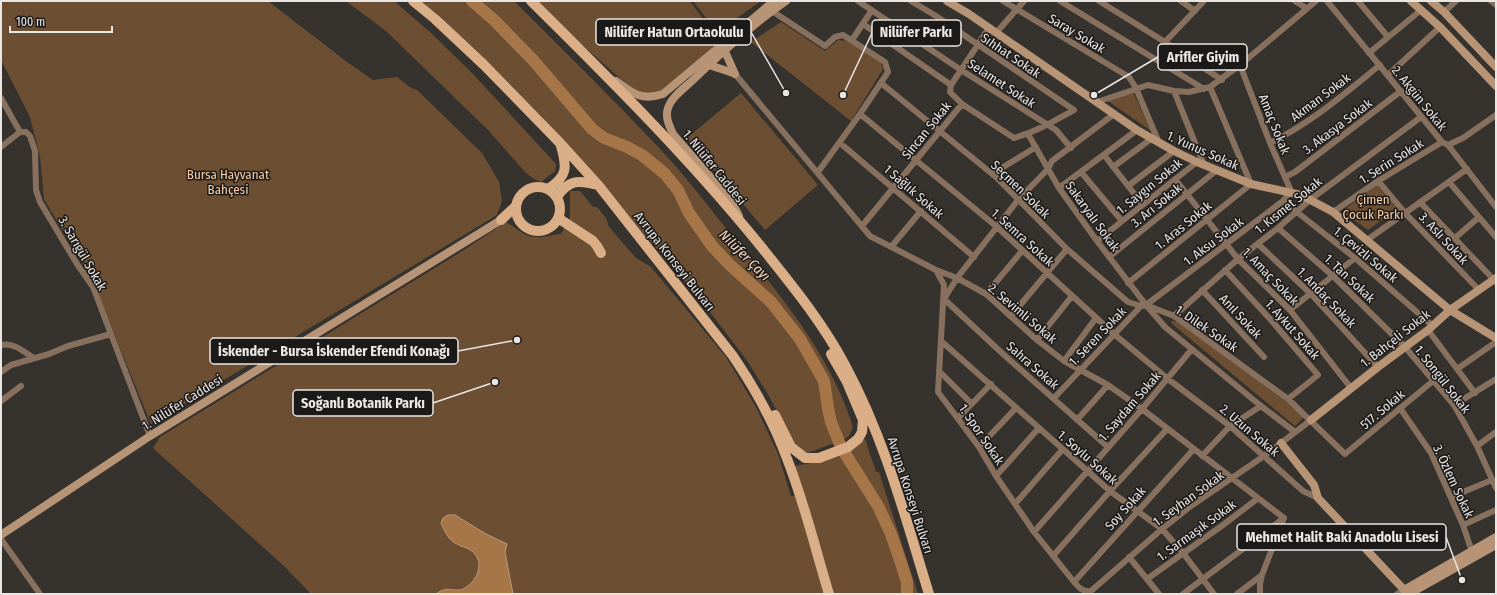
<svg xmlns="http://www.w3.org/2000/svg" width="1497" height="595" viewBox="0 0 1497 595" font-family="'Fira Sans Condensed',sans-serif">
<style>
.green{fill:#6c4f33}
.water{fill:#a77648;stroke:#bb9877}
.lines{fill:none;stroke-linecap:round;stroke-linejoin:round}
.river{stroke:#a77648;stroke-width:12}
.street{stroke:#87715e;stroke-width:6}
.secondary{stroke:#b69475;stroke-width:8}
.primary{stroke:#daae86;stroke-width:10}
.labels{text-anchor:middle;stroke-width:3;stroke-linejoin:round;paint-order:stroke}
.street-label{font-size:13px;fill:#e9e6e4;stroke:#1c1a18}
.park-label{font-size:13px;fill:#f9cea8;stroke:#1c1a18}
.water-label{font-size:14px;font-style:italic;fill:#f7dac0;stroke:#1c1a18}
.leader{fill:none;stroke:#e9e6e4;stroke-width:1.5}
.callout-dot{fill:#e9e6e4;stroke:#1c1a18;stroke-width:1.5}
.callout{fill:#1c1a18;stroke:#e9e6e4;stroke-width:1.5}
.callout-label{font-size:14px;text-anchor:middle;font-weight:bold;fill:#e9e6e4}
</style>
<rect width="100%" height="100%" fill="#36322e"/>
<!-- green -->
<path class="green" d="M 1,1 L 268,1 L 347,62 L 373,80 L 397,77 L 411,88 L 417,90 L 482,153 L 499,182 L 502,201 L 497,215 L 151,424 L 94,284 L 44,199 L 40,157 L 30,117 L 1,60 Z
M 346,1 L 394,1 L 430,32 L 473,74 L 556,164 L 555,171 L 541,182 L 534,179 L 526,173 L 488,130 L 386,31 Z
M 421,1 L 514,1 C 563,50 613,99 661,150 C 690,181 715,215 742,248 C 786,302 832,359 853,427 L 849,436 L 843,440 L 807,453 L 798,452 L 769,396 L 748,362 L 701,300 L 601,184 L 518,96 L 440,16 Z
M 536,1 L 690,1 L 714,34 L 721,40 L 658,94 L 644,94 L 629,86 L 564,29 Z
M 693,1 L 761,1 L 717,32 Z
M 781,22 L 825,51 L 838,40 L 849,41 L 881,62 L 883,69 L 851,121 L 751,42 Z
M 1133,92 L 1151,131 L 1108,101 Z
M 741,93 L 818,185 L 765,230 L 687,138 Z
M 1377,185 L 1397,209 L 1368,230 L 1342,211 Z
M 570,191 L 580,191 L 593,207 L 597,207 L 606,218 L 609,227 L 636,258 L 651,267 L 726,357 L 756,407 L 778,454 L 791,496 L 795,496 L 825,594 L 311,594 L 284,566 L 153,448 L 160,437 L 464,250 L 506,222 C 515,227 525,237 536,237 C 545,238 553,234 561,234 L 570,218 Z
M 1172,321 L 1177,322 L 1266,385 L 1304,417 L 1295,426 L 1171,323 Z
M 865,439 L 876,472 L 879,472 L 918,594 L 834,594 L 795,466 L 822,461 Z"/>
<!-- water -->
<path class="water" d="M 448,515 L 455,515 L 486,534 L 507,544 L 505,552 L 513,594 L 436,594 C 448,584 455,594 465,588 C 478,580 485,562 472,551 C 467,547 461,547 455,543 C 448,539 444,530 441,523 L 443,518 Z"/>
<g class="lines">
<!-- river -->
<path class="river" d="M 472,1 L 494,20 L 533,60 L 592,129 L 604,138 L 627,147 L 642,155 L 665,174 L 678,190 L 689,213 L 712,246 L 730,265 L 771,302 L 800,339 L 824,381 L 828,408 L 831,422 L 841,447 L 878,506 L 891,534 L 902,566 L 907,582 L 907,594"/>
<!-- street -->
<path class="street" d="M 858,1 L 961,70 L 1056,130 L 1071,148
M 1003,1 L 1129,77 L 1136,88 L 1159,143
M 1060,1 L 1204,89
M 1099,1 L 1165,42 L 1222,80
M 1181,1 L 1195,11
M 1295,1 L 1306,8
M 1327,1 L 1442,142 L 1448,145 L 1496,207
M 1358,1 L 1388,37
M 1491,1 L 1496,5
M 772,11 L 825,46 L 835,37 L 843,35 L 885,62 L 888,72 L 860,114 L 818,172
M 1444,12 L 1456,1
M 863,24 L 951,85 L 950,92 L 962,104 L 1014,138 C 1036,132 1054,121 1074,110 L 936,16 L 911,1
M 996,33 L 1024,1
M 852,40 L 872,10
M 1165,42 L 1204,1
M 1369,53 L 1421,10
M 735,74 L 870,236 L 936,270 L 957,278 L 986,294 L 1037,340 L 1064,361 L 1108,385 L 1142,409 L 1284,518
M 1388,75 L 1440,27
M 881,83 L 997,178 L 1067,249 L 1128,302 L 1141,306 L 1146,305 L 1174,316 L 1288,399 L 1345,454 L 1433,381
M 951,85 L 989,28
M 1174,91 L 1204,165
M 1,98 L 20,132
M 1097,102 L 1148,85 L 1174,91 L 1189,92 L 1210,87 L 1240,65 L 1316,1
M 860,114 L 997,227 L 1114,334 L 1168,379 L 1230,426 L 1303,491 L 1318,498
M 1028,134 L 1059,188 L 1097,241 L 1146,305 L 1165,327 L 1261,406 L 1295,432
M 840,143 L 974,257
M 1270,143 C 1311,123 1344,94 1380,65
M 1448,145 L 1463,138 L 1496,115
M 1,147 L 20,132 L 26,132 L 30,136 L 35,151 L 36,190 L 40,202 L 77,264 L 93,287 L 150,436
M 1104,155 L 1143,205
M 1113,167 L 1151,139
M 1081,172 L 1122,221
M 992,174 L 1036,147
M 1285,177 L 1295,172 L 1401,91
M 1175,179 L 1238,259 L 1290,310 L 1351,388
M 1378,181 L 1405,213 L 1479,290
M 1449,182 L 1496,237
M 1128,186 L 1174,151
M 1059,188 L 1137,130
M 1283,201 L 1355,258 L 1433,326
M 1420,202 L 1496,282
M 1333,212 L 1378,181 L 1442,142
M 862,226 L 962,104
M 1278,228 L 1333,276 L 1405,347 L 1454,405 L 1477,446 L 1496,488
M 1455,238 L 1479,217
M 1367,240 L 1467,169
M 1097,241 L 1197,162
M 1258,244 L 1311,294 L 1378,367
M 891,247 L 921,211
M 1109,257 L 1217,170
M 936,270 L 944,285 L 938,392 L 979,447 L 996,476 L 1034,532 L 1074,582 C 1079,588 1083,592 1091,591 L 1162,529 L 1191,506 L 1264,456 L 1311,420
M 1225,270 L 1271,320 L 1318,375 L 1288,399
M 1128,283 L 1251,184 L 1210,87
M 1202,290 L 1264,357
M 986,294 L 1022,251
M 1146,305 L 1283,201 L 1291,191 L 1270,143 L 1240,65
M 1290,310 L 1355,258
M 1011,316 L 1067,249
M 1174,316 L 1238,259 L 1278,228 L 1311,199 L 1421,117
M 1428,330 L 1475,393
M 1037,340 L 1072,296
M 941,341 L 1110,491 L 1162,529 L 1183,553 L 1214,594
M 1,345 C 13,342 24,352 34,358
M 1064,361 L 1096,318
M 1457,369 L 1496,342
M 939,371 L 972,404
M 1,372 L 11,365 L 49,354 L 68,346 L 111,334
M 1054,398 L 1141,306
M 1,401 L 21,386
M 1454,405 L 1496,379
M 1400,408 L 1431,453 L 1463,525 L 1470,546
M 959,417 L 991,384
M 1077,420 L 1108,385
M 1477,446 L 1496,432
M 979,447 L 1016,408
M 1108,447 L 1003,354 L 944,299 L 957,278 L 1018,200 L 1048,169 L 1052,161 L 1114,114
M 1202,456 L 1230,426 L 1261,406
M 996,476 L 1038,429
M 1451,497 L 1492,480
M 1015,504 L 1062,450
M 1463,525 L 1496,510
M 1034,532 L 1142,409 L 1192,349
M 1,539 L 40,594
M 1053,556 L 1110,491 L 1167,429
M 1129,557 L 1159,594
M 1147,579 L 1223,525 L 1257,499
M 1074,582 L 1193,450
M 1183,594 L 1284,518
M 1237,594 L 1262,575 L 1284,518
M 1260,594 L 1260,584 L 1262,575
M 1397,594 L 1404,590"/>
<!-- secondary -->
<path class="secondary" d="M 947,1 L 969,14 L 1137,130 L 1174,151 L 1197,162 L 1251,184 L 1301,195 L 1333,212 L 1450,310 L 1496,338
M 1411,1 L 1440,27 L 1496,86
M 1431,1 L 1444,12 L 1496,67
M 723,47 L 735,74
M 706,63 C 710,66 729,71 735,74
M 616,81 C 633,94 642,101 663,94 L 774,1
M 739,216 L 732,202 L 673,134 C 669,125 665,117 668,108 C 672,96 686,87 695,78 C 723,51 754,23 786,1
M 1311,420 L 1378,367 L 1428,330 L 1450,310 L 1496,278
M 1281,443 L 1314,485 L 1318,498 L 1408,594
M 1,535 L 150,436 L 501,220
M 1404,590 L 1496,537
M 1409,594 L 1496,545"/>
<!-- primary -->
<path class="primary" d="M 413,1 L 435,19 L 484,65 L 561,144 L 599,186 L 733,356 C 754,387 773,421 786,456 C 804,501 815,548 829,594
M 531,1 C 613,82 695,164 767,254 C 795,289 824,325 845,365 C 884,437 905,516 929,594
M516 209a22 22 0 1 1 44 0a22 22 0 1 1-44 0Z
M 548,189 C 568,176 567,167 561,146
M 557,197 C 569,179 579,180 598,185
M 558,218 L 593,241 L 597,246 L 601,253
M 501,220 L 516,206
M 775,415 L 791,447 L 805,458 L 819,458 L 848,447 L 858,439 L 862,432 L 863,420 L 847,382 L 831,354"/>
</g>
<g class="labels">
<!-- street labels -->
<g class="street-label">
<text transform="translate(1077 33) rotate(31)" y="5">Saray Sokak</text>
<text transform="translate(1011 55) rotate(34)" y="5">Sıhhat Sokak</text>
<text transform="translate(1002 83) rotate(33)" y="5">Selamet Sokak</text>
<text transform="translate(1320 97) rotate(-37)" y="5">Akman Sokak</text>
<text transform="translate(1420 98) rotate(51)" y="5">2. Akgün Sokak</text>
<text transform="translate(1275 124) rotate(68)" y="5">Amaç Sokak</text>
<text transform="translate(1337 126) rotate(-37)" y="5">3. Akasya Sokak</text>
<text transform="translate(926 130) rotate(-51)" y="5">Sincan Sokak</text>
<text transform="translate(1203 150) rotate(24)" y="5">1. Yunus Sokak</text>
<text transform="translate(1391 161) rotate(-32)" y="5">1. Serin Sokak</text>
<text transform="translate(715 167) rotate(51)" y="5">1. Nilüfer Caddesi</text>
<text transform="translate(1149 186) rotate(-39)" y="5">1. Saygın Sokak</text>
<text transform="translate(1021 189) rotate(44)" y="5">Seçmen Sokak</text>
<text transform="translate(914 191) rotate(41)" y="5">1 Sağlık Sokak</text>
<text transform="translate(1156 205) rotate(-39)" y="5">3. Arı Sokak</text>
<text transform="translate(1288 205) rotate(-39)" y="5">1. Kısmet Sokak</text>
<text transform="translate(1093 216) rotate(54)" y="5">Sakaryalı Sokak</text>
<text transform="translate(1183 225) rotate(-39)" y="5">1. Aras Sokak</text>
<text transform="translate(1023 237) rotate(42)" y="5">1. Semra Sokak</text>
<text transform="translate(1444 238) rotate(47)" y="5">3. Aslı Sokak</text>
<text transform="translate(1213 241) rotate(-37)" y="5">1. Aksu Sokak</text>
<text transform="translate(83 253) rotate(60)" y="5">3. Sarıgül Sokak</text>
<text transform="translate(1366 254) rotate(40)" y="5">1. Çevizli Sokak</text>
<text transform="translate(675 261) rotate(52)" y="5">Avrupa Konseyi Bulvarı</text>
<text transform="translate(1271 276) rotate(46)" y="5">1. Amaç Sokak</text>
<text transform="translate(1350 278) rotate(43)" y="5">1. Tan Sokak</text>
<text transform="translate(1327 297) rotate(46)" y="5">1. Andaç Sokak</text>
<text transform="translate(1023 313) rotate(40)" y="5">2. Sevimli Sokak</text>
<text transform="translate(1241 316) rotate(47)" y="5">Anıl Sokak</text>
<text transform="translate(1207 328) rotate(34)" y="5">1. Dilek Sokak</text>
<text transform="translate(1293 329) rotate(49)" y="5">1. Aykut Sokak</text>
<text transform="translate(1097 336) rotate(-46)" y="5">1. Seren Sokak</text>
<text transform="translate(1395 338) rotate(-38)" y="5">1. Bahçeli Sokak</text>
<text transform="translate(1033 365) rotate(41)" y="5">Sahra Sokak</text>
<text transform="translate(1443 379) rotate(52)" y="5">1. Songül Sokak</text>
<text transform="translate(182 402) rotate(-32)" y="5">1. Nilüfer Caddesi</text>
<text transform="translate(1129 406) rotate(-49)" y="5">1. Saydam Sokak</text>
<text transform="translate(1382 409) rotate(-40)" y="5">517. Sokak</text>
<text transform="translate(1250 430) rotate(40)" y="5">2. Uzun Sokak</text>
<text transform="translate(982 434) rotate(56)" y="5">1. Spor Sokak</text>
<text transform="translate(1088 457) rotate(41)" y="5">1. Soylu Sokak</text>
<text transform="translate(1454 481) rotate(65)" y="5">3. Özlem Sokak</text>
<text transform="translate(911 495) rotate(72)" y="5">Avrupa Konseyi Bulvarı</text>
<text transform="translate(1188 498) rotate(-36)" y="5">1. Seyhan Sokak</text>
<text transform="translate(1125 508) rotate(-48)" y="5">Soy Sokak</text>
<text transform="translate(1196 530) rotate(-36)" y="5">1. Sarmaşık Sokak</text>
</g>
<!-- park labels -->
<g class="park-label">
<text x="228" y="179">Bursa Hayvanat<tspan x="228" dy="15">Bahçesi</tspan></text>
<text x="1373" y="204">Çimen<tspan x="1373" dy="15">Çocuk Parkı</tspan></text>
</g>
<!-- water labels -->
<g class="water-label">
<text transform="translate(745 255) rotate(45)" y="5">Nilüfer Çayı</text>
</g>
</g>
<!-- callouts -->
<path class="leader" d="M786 93L751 32M843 95L872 33M1094 95L1158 57M517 340L458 351M495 382L433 403M1462 580L1446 537"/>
<g class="callout-dot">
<circle cx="786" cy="93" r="4"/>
<circle cx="843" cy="95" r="4"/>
<circle cx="1094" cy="95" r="4"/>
<circle cx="517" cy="340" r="4"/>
<circle cx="495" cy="382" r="4"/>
<circle cx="1462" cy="580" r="4"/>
</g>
<g class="callout">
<rect x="596" y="19" width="155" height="26" rx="4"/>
<rect x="872" y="20" width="89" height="26" rx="4"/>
<rect x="1158" y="44" width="89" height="26" rx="4"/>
<rect x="210" y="338" width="248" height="26" rx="4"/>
<rect x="293" y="390" width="140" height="26" rx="4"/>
<rect x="1237" y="524" width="209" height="26" rx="4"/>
</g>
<g class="callout-label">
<text x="674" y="37">Nilüfer Hatun Ortaokulu</text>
<text x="916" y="37">Nilüfer Parkı</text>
<text x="1203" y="62">Arifler Giyim</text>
<text x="334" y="356">İskender - Bursa İskender Efendi Konağı</text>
<text x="363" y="408">Soğanlı Botanik Parkı</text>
<text x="1342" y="542">Mehmet Halit Baki Anadolu Lisesi</text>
</g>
<!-- border -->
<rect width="1497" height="595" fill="none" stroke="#e9e6e4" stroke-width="4"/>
<!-- scale -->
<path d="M10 26v6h102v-6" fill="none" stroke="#e9e6e4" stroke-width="2"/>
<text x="16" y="26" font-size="12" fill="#e9e6e4" stroke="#1c1a18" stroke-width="3" paint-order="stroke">100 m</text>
</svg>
